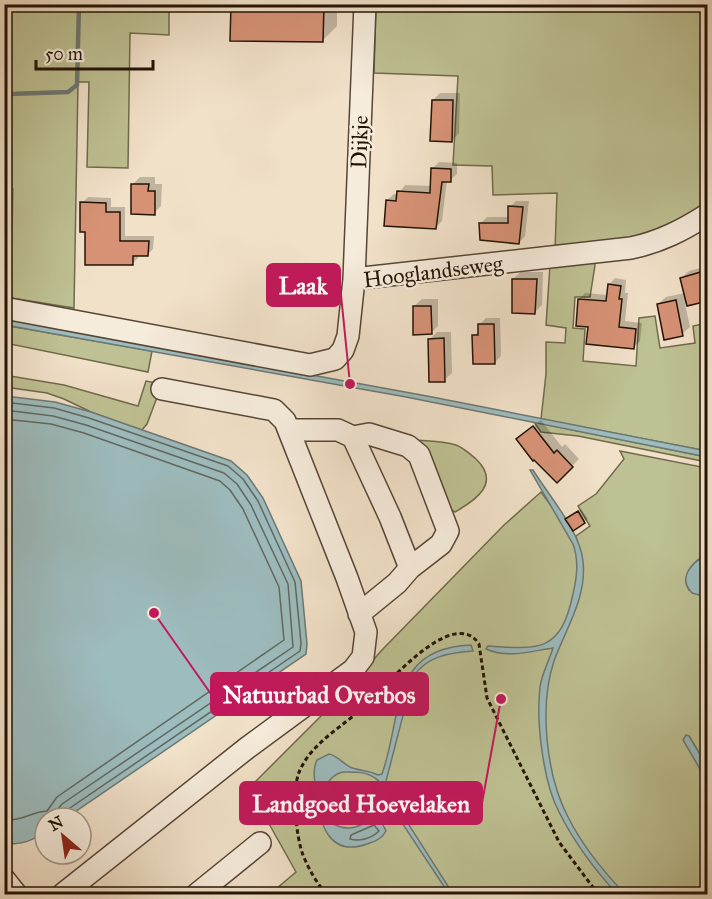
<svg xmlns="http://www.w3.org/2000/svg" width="712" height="899" viewBox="0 0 712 899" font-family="'IM FELL Great Primer',serif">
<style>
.green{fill:#bec193;stroke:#706a4c;stroke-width:1.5}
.water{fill:#9dbcbe;stroke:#6c7874;stroke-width:1.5;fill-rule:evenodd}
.shadow{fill:#0003}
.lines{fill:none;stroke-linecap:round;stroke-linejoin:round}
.shore{stroke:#606862;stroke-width:1.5}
.stream{stroke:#6c7874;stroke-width:4.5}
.building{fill:#d79276;stroke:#231305;stroke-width:1.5}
.minor-casing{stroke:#564636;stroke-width:24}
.path{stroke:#231305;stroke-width:3;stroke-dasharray:4.5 3;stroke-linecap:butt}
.minor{stroke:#f6ecdc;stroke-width:21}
.labels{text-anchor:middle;stroke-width:5;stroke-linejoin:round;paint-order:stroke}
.street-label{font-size:22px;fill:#231305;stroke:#f6ecdc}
.leader{fill:none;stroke:#c2185b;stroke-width:2}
.callout-dot{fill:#c2185b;stroke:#f6ecdc;stroke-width:2}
.callout{fill:#c2185b;stroke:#c2185b;stroke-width:2}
.callout-label{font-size:24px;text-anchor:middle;font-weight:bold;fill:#fff}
</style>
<rect width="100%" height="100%" fill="#f1e1c9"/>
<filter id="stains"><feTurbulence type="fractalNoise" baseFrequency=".00333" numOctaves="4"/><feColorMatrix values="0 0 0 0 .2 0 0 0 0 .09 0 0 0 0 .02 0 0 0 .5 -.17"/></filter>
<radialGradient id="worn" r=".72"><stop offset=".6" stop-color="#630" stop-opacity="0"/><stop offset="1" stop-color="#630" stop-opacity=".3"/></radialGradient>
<!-- green -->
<path class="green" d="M 4,5 L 169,5 L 169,35 L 130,33 L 128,168 L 87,167 L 89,82 L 78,82 L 74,308 L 5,297 Z
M 376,5 L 707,5 L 707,207 L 663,232 L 555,251 L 557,193 L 493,195 L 492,166 L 453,165 L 458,76 L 374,73 Z
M 594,261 L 595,265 L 590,297 L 575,297 L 573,328 L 585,329 L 583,361 L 636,366 L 639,318 L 655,316 L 660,348 L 695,343 L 693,326 L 707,323 L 707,451 L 541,419 L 546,374 L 546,342 L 565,343 L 566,328 L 546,325 L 550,265 Z
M 4,325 L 152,351 L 148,372 L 5,343 Z
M 4,375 L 64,385 L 138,406 L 146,381 L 162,384 L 147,424 L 141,431 L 91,412 L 64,399 L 47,393 L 5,387 Z
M 534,422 L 707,457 L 707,462 L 578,436 L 541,432 Z
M 414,440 C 428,441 443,441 456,445 C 464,448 470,454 476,459 C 501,483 476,500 455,512 L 451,510 Z
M 620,451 L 707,468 L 707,554 C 694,561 680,575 689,590 L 707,592 L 707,766 L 689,736 L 707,773 L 707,894 L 270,894 L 296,872 L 249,788 L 351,686 L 381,651 L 504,525 L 541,492 L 577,541 L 576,536 L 590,526 L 578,506 L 596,494 L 624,459 Z"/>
<!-- water -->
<path class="water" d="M 4,319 L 427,396 L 707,451 L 707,457 L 406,397 L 5,325 Z
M 5,396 L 55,402 L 91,412 L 231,461 L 247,475 L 263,498 L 301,581 L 307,644 L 306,654 L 66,818 L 45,818 L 45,832 C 33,840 19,847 4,842 Z
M 530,470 L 533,470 C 549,496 580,531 583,561 C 587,598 566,628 554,661 C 539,706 546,775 568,817 C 582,845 603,871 625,894 L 617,894 C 595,870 574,842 559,812 C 543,782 536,721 540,687 C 542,673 549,661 553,648 C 531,651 508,659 486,649 L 488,646 C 541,650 561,651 573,594 C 577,577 579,561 573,544 Z
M 707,555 L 707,592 L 699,595 L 692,593 C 677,578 692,562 707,555 Z
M 471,645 L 473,651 C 448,653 427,656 413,677 L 386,781 L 387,788 L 393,800 L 453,894 L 449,894 L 387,800 L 383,803 L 381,821 L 386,831 C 382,839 375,842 367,844 C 328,858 319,822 316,792 C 315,781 312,770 317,760 L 329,754 C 338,756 342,763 350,767 C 359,771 369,770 378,775 L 382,774 C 403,716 388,648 471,645 ZM 343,772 C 354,772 365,771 375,778 C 399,793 364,844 332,823 C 320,807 320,778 343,772 Z
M 686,735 L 689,736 L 707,766 L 707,781 L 683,740 Z"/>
<!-- shadow -->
<path class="shadow" d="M 232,4 L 337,4 L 337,26 L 322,41 Z
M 440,93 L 460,93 L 459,133 L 452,141 L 433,100 Z
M 439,162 L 457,163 L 457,174 L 450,180 L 447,180 L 442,221 L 435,228 L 387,200 L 394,194 L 398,194 L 405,185 L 432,186 L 432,169 Z
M 140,177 L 155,177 L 155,184 L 162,184 L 161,206 L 154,213 L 133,184 Z
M 4,187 L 14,188 L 13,225 L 6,232 Z
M 88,197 L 111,198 L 111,207 L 125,207 L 125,236 L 154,236 L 153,249 L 148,254 L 138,254 L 138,258 L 133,263 L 87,231 L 82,203 Z
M 516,201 L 529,201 L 525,236 L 519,243 L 481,223 L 487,217 L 510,217 L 510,207 Z
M 708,266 L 708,299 L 685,304 L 690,327 L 682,334 L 658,304 L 666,297 L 685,293 L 681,278 L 689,271 Z
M 521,272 L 543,272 L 542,305 L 534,313 L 513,279 Z
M 615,278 L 626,280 L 625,293 L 628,293 L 625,321 L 642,323 L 640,341 L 633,348 L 590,325 L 579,299 L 585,293 L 608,295 L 609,285 Z
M 422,299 L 438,299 L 438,326 L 431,333 L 414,306 Z
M 486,318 L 500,318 L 501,356 L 495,362 L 474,336 L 480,330 L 479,325 Z
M 437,332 L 451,332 L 452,373 L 444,380 L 430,339 Z
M 541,420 L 562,447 L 565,444 L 579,459 L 557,481 L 518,439 Z
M 581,509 L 588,519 L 584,522 L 570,516 Z"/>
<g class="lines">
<!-- shore -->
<path class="shore" d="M 4,402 L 54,408 L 89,418 L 228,466 L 243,479 L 258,501 L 295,582 L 301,643 L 300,651 L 67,810 L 64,818
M 4,410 L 53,416 L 86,425 L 224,473 L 237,484 L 251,505 L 288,584 L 293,647 L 62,804 L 57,810 L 56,818
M 4,419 L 51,424 L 84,433 L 220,481 L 230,490 L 243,509 L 279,587 L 284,640 L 57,797 L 47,811 C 30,812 24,821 4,820
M 374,825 L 379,831 C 372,838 360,842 350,839 L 351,835 Z"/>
<!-- stream -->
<path class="stream" d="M 9,94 L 68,92 L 77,85 L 79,4"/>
</g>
<!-- building -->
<path class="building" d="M 231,4 L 324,4 L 323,42 L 230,41 Z
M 432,100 L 453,100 L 452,142 L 430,141 Z
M 431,168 L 451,169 L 451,182 L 442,182 L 436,229 L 384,226 L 386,200 L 396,201 L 397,191 L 430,193 Z
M 131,184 L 149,184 L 148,191 L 155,191 L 155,215 L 131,214 Z
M 80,202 L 106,203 L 106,212 L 120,212 L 120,241 L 149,241 L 148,256 L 133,256 L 133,265 L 85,265 L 85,232 L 80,232 Z
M 508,206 L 523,207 L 519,244 L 480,240 L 479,223 L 508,223 Z
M 704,271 L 708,283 L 708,301 L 687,306 L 680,278 Z
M 512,279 L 537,279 L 535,314 L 512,313 Z
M 608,284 L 621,286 L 619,299 L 622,299 L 619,327 L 636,329 L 634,349 L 586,344 L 588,327 L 576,326 L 578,299 L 606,301 Z
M 676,300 L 683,336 L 664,340 L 657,304 Z
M 413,306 L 431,306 L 432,334 L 413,335 Z
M 478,324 L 494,324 L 495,364 L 473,364 L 472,335 L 478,335 Z
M 444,338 L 445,382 L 429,382 L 428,339 Z
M 533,426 L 554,453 L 557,450 L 573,467 L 557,483 L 534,460 L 533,461 L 516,439 Z
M 578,511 L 585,523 L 573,531 L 565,519 Z"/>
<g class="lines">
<!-- minor casing -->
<g class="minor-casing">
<path id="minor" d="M 354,279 L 631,248 C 660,242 683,230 708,214
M 4,308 L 310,365 L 335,359 L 343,350 L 348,336 L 354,279 L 365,4
M 289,430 L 338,430 L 353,437 L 390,517 L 410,568 L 397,583 L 359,614
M 353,437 L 369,434 L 408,446 L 419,455 L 448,531 L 441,544 L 410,568
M 4,879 L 16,894
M 63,894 L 247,748 L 353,670 L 363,657 L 366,632 L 347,578 L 285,421 L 274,410 L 162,389
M 197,894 L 260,843"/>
</g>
<!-- path -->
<path class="path" d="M 326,894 C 317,883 309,870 303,855 C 296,837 291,788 300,770 C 312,743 343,726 364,707 C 383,689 453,604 479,644 L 487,698 L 559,842 L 598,894"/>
<!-- minor -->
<use href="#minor" class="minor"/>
</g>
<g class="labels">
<!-- street labels -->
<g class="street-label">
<text transform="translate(359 142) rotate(-88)" y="8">Dijkje</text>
<text transform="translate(433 271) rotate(-7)" y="8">Hooglandseweg</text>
</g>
</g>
<!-- callouts -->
<path class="leader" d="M350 384L340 285M154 613L211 694M501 699L482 803"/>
<g class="callout-dot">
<circle cx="350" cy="384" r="6"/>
<circle cx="154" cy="613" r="6"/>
<circle cx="501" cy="699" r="6"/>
</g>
<g class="callout">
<rect x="267" y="264" width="73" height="42" rx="6"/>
<rect x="211" y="673" width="217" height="42" rx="6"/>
<rect x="240" y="782" width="242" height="42" rx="6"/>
</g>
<g class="callout-label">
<text x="303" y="294">Laak</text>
<text x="319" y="703">Natuurbad Overbos</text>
<text x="361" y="812">Landgoed Hoevelaken</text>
</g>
<!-- margin -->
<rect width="712" height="899" fill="none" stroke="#f1e1c9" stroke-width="24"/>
<rect x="6" y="6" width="700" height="887" fill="none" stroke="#231305" stroke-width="3"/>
<rect x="12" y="12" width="688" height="875" fill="none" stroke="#231305" stroke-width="1.5"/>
<!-- north arrow -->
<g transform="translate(63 836) rotate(331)"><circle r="28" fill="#f6ecdc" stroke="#a29586" stroke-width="1.5"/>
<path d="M0-4.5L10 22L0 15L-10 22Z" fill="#8f2418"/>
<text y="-9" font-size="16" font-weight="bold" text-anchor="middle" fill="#231305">N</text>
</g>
<!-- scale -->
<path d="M36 60v9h117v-9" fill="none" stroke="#231305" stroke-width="3"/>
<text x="45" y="60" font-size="18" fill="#231305" stroke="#f6ecdc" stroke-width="4.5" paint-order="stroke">50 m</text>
<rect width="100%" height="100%" filter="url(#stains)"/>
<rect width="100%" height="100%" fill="url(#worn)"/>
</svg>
